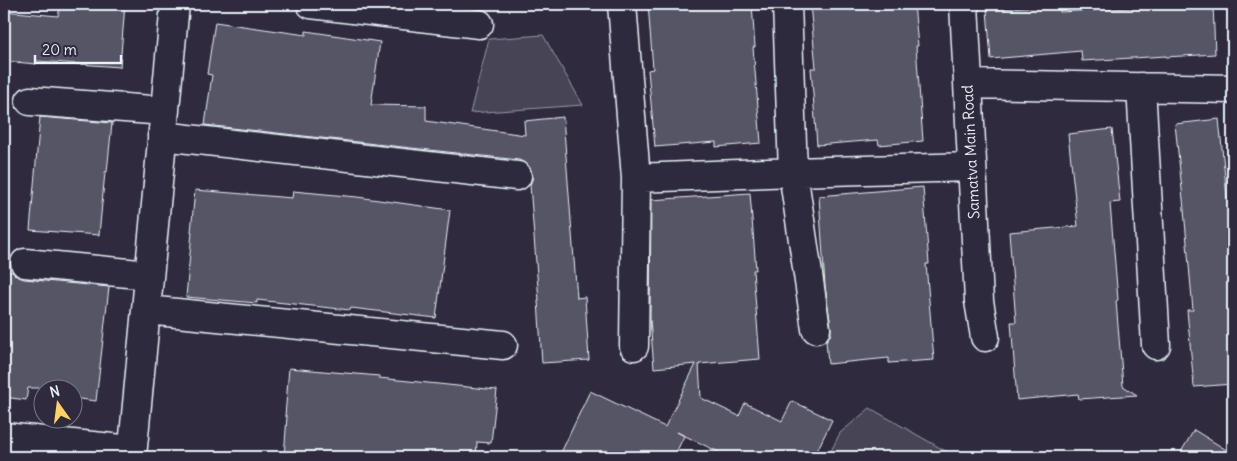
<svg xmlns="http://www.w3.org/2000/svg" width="1237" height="461" viewBox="0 0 1237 461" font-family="Delius,sans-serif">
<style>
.green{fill:#464455;stroke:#979aa6}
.building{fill:#575565;stroke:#e8f1f8}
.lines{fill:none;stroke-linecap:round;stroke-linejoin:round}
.minor-casing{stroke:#e8f1f8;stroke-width:31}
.minor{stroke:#2f2a3d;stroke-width:28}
.labels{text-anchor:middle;stroke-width:4;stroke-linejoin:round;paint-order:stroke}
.street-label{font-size:15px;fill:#e8f1f8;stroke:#2f2a3d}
</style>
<rect width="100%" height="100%" fill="#2f2a3d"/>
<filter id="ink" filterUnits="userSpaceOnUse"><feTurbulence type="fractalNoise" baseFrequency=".02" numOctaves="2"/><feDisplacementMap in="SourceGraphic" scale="10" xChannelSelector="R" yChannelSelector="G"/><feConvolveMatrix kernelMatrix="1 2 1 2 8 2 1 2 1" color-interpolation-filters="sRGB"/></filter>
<g filter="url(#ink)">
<!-- green -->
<path class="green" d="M 543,35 L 583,105 L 470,113 L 489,39 Z
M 870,408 L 956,457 L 828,457 L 840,433 Z"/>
<!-- building -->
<path class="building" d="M 61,4 L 125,4 L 120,67 L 37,61 L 36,64 L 4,61 L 4,11 L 58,16 Z
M 648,4 L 752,4 L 755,47 L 753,47 L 761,143 L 716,147 L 716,142 L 655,147 L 648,70 L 653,69 Z
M 810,4 L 914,4 L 918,46 L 916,46 L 923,141 L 879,145 L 878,140 L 817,145 L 811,68 L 816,68 Z
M 1060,4 L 1060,12 L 1163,6 L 1163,4 L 1213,4 L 1215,54 L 1166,57 L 1166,56 L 1082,61 L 1081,51 L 991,59 L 987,10 Z
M 215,22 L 306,35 L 306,31 L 380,42 L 371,105 L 426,106 L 426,121 L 525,135 L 524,121 L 563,117 L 577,298 L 585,297 L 589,360 L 542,363 L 538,301 L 539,301 L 530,185 L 533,177 L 531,170 L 527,164 L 519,160 L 205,125 L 212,75 L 207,74 Z
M 40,117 L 112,123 L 107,172 L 105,172 L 99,235 L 30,230 Z
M 1219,119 L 1233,255 L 1233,294 L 1231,294 L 1233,321 L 1233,384 L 1194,387 L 1187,310 L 1193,310 L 1183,199 L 1175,124 Z
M 1112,129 L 1120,202 L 1110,203 L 1118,300 L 1116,301 L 1123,386 L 1137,395 L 1079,399 L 1078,394 L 1017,400 L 1011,322 L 1016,322 L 1009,232 L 1078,226 L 1068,134 Z
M 923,187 L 929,264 L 926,264 L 934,360 L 889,363 L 889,358 L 828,364 L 826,341 L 831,334 L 831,327 L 825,286 L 819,196 Z
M 195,190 L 292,198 L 293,191 L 357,197 L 450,210 L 436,318 L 351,308 L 350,310 L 257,300 L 257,303 L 186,297 L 192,232 L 191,232 Z
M 750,193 L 756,270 L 753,270 L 760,359 L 699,364 L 701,398 L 739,416 L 745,403 L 782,421 L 792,401 L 832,420 L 814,457 L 729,457 L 677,432 L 684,436 L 674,457 L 559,457 L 590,391 L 665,427 L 696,364 L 654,368 L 650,320 L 651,200 Z
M 4,271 L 12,272 L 16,276 L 24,279 L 109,287 L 96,401 L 72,398 L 72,388 L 28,388 L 26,400 L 4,397 Z
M 289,368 L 379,376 L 379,378 L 497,390 L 491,443 L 477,442 L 476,457 L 284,457 L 287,416 L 285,416 Z
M 1194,430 L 1233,454 L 1233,457 L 1178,457 Z"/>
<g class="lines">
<!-- minor casing -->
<g class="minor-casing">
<path id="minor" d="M 311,4 L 479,24
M 622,4 L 636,178 L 634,346
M 787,4 L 793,172 L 816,329
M 964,4 L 979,301 L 985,337
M 968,84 L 1233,89
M 1141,87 L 1156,345
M 30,101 L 165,111
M 162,136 L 517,176
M 636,178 L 793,172 L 972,167
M 25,263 L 149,275
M 146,310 L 503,345
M 4,437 L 132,450
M 132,457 L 175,4"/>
</g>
<!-- minor -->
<use href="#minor" class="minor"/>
</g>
</g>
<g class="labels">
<!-- street labels -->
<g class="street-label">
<text transform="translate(971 152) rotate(-93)" y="5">Samatva Main Road</text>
</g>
</g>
<!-- margin -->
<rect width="1237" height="461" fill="none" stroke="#2f2a3d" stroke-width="20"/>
<rect x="10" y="10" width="1217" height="441" fill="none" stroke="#e8f1f8" stroke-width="2" filter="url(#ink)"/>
<!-- north arrow -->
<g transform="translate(58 404) rotate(346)"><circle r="24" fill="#2f2a3d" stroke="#797a88"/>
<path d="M0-4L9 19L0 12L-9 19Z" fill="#ffd166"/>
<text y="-8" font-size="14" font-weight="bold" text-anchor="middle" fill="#e8f1f8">N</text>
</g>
<!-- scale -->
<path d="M35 55v8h86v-8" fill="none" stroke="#e8f1f8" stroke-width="2.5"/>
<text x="42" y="55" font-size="15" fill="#e8f1f8" stroke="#2f2a3d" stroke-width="4" paint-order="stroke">20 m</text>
</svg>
